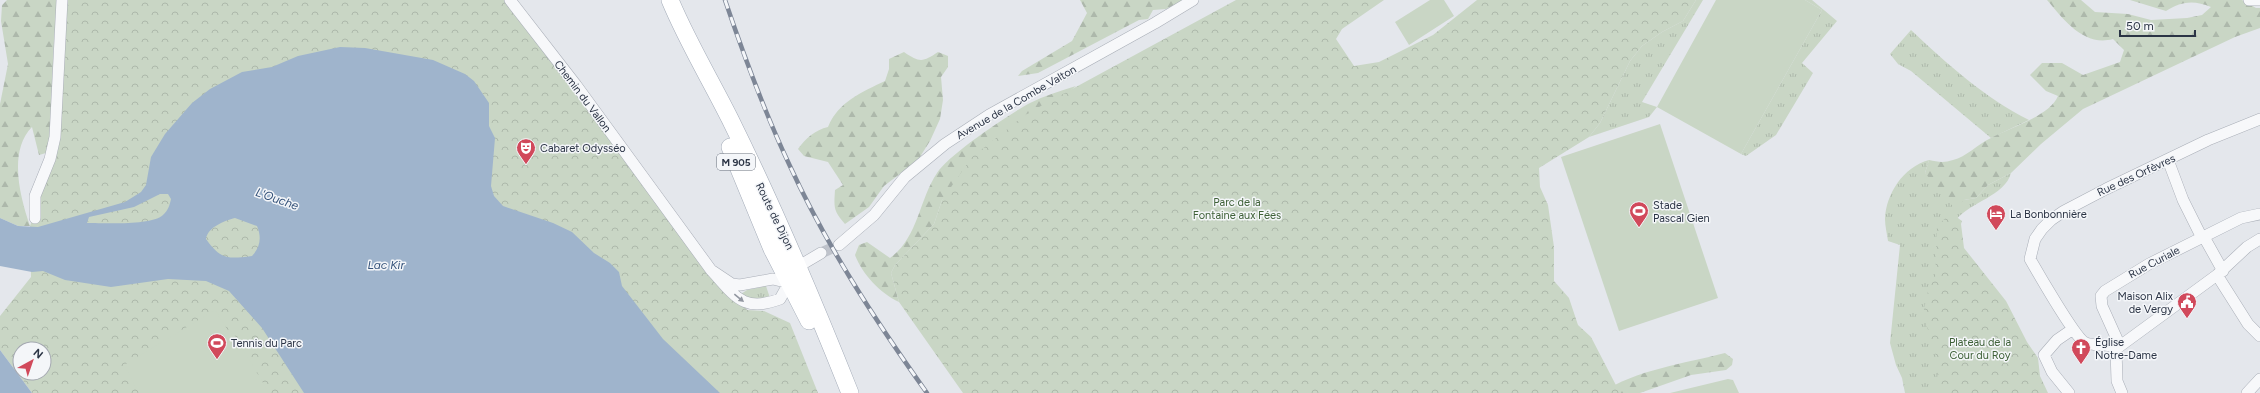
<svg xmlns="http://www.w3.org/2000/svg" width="2260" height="393" viewBox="0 0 2260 393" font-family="Figtree,sans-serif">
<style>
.grass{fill:url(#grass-tufts)}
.forest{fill:url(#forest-firs)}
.park{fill:url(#park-crowns);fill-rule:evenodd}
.garden{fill:#c9d6c5}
.water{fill:#9fb4cc;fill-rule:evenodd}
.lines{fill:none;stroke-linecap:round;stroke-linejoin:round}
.minor-tunnel{stroke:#bfc3cb;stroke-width:11;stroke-dasharray:11 5.5;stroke-linecap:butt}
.minor-casing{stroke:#a9aeb7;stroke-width:12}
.primary-casing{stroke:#a3abb8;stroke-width:18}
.minor{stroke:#f7f8fa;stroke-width:11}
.primary{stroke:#fff;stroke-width:17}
.rail-casing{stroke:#7d8696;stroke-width:4.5}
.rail{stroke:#f4f6f9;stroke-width:3;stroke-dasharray:9;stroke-linecap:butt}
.oneway{fill:#9196a0}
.labels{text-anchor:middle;stroke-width:3;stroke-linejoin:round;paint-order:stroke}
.shield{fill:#f4f6f9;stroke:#676e7b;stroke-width:1}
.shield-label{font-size:10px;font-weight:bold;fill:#2b3445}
.street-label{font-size:11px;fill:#2b3445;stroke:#f4f6f9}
.poi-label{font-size:11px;fill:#2b3445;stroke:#f4f6f9;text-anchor:start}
.park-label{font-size:11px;fill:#3f6138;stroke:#f4f6f9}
.water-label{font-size:12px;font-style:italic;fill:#34527a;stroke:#f4f6f9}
</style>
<defs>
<pattern id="grass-tufts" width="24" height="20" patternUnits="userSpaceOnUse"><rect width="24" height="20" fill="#c9d6c5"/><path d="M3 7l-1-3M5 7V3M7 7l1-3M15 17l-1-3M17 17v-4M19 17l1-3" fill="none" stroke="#adb8ab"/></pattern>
<pattern id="forest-firs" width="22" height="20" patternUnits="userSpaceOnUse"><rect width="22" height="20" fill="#c9d6c5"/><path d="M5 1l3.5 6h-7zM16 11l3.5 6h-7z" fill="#adb8ab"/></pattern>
<pattern id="park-crowns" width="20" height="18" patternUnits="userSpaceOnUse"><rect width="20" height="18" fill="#c9d6c5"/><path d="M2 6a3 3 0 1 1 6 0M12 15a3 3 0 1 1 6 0" fill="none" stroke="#adb8ab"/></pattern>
</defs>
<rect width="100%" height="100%" fill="#e4e7ec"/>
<!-- grass -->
<path class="grass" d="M 1696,0 L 1703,0 L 1642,102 L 1657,107 L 1649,117 L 1589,137 L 1600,123 L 1630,61 L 1642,46 L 1662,32 L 1683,21 Z
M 1805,0 L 1812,0 L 1837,21 L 1802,63 L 1813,73 L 1776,135 L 1746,156 L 1741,154 L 1822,10 Z
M 1911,30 C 1947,64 1985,98 2029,120 L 1991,138 L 1911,71 L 1898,64 L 1890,54 Z
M 1929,160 L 1925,173 L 1964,200 L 1976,198 L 1988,185 L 2011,173 C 2005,196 1970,202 1956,220 L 1944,393 L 1905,393 L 1902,378 L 1896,365 L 1890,343 L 1900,245 L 1888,241 C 1887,234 1885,226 1885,219 C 1886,194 1903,167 1929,160 Z
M 766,286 L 770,298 L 753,300 L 741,294 L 747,290 Z"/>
<!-- forest -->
<path class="forest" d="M 7,0 L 58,0 L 54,39 L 50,139 L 46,153 L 39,155 L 32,127 C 8,151 20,197 30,226 L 18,226 L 0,218 L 0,104 L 8,64 L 1,21 L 2,5 Z
M 1080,0 L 1185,0 L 1166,9 L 1153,10 L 1148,19 L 1139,20 L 1038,73 L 1018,76 L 1022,71 L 1072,41 L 1087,13 Z
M 2047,0 L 2081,0 L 2095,12 L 2128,14 L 2151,20 L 2187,18 L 2202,15 L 2211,7 C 2194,0 2182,1 2166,11 L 2130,0 L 2242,0 L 2256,8 L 2260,8 L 2260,28 L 2235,37 L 2083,109 L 2041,144 L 2011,173 L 1988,185 L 1976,198 L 1964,200 L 1955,209 L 1925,173 L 1929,160 C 1938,162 1944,163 1953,160 C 1966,157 1978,144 1991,138 C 2009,128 2050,116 2058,96 L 2046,91 L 2030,75 L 2042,63 L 2062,63 L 2083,75 L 2120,62 L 2124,50 L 2113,39 C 2084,47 2064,20 2047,0 Z
M 904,52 C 920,63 923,62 938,52 L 948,56 L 948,67 L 941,77 L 943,100 L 940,119 L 930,141 L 918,160 L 884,186 L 869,207 L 845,224 C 833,211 834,207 835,190 L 843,185 L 828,162 L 804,156 L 798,149 C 806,138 815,130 828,127 C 838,102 862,92 885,81 L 889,69 L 889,59 Z
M 1076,86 L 942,200 L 934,224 L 895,265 L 891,273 L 899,302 C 880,293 862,274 855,255 L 859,245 L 867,242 L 890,258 C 918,238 919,200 937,173 C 948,155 1009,114 1030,103 C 1044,96 1060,91 1076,86 Z
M 1725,353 L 1733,359 L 1732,365 L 1726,370 L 1691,375 L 1640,393 L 1602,393 C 1634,370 1687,363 1725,353 Z"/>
<!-- park -->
<path class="park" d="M 65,0 L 507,0 L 747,310 L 764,311 L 790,323 L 818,393 L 32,393 L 0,350 L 0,316 L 31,277 L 30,226 L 56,153 ZM 20,349 L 44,349 L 44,373 L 20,373 Z
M 1236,0 L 1384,0 L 1342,29 L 1336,39 L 1354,66 L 1379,62 L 1433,35 L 1477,0 L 1696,0 L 1683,21 L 1662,32 L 1642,46 L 1630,61 L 1600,123 L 1589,137 L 1539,168 L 1540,187 L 1548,205 L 1554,247 L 1554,281 L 1569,298 L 1578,325 L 1591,337 L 1620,393 L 963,393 L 899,302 L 891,273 L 895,265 L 934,224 L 942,200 L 972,157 L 1028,113 Z
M 1951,213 L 1962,221 L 1961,224 L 1964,248 L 2006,301 L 2027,342 L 2038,358 L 2040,376 L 2048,393 L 1940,393 L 1937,383 L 1938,369 L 1935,352 L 1923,314 L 1930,282 L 1935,281 L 1937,226 Z"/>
<!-- garden -->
<path class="garden" d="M 1430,0 L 1444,0 L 1454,16 L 1409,45 L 1395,22 Z
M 1716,0 L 1805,0 L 1822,10 L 1741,154 L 1657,107 Z
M 1660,124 L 1718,298 L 1619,331 L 1561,157 Z
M 215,310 L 229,332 L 232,331 L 269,393 L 139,393 L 124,365 Z
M 1728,379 L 1733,380 L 1739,393 L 1670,393 Z"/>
<!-- water -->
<path class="water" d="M 340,47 L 365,48 L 433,60 L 465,74 L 474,81 L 489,103 L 489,126 L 495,138 L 491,186 L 494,196 L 503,206 L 553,223 L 572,232 L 594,253 L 610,263 L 619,272 L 622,286 L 663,339 L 720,393 L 304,393 L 262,328 L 229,291 L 206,281 L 168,279 L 111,287 L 65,280 L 43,271 L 32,272 L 0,266 L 0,218 L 18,226 L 38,227 L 125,202 L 141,192 L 146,185 L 151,157 L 165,134 L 192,103 L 210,89 L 242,72 L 272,67 L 298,56 ZM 160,194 L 168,194 L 171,199 C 170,204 168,211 163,215 C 151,226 104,223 87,223 L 89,217 L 134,207 ZM 235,218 L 257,226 C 262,238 260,247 252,256 C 228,259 221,260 206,239 C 208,227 224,221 235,218 Z
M 0,350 L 32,393 L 0,393 Z"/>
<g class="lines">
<!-- minor-tunnel -->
<path class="minor-tunnel" d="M 821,253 L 839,245"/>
<!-- minor casing -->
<g class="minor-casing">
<path id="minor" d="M 510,0 L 576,85 L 711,270 C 735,296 743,313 780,299 L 789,283 L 773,279 L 740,285 L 732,284 L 711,270
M 2249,0 L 2260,0
M 2168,160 L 2183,200 L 2202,238
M 35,218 L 35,196 L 50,159 L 55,137 L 62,0
M 2204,237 L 2223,271
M 839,245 L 874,215 L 905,177 L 945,144 L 989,115 L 1155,23 L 1193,0
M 799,266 L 821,253
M 2217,275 L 2248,324 L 2260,336
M 2120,346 L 2102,306 L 2101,296 L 2105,291 L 2149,264 L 2241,218 L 2260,214
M 2116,349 L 2217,275 L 2247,247 L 2260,239
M 2069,393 L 2052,372 L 2044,355 L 2057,340 L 2073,329
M 2122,393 L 2117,381 L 2116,349 C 2106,341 2095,348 2084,342 C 2074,335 2038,273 2030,259 L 2035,239 L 2042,229 L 2051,220 L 2064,211 L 2106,189 L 2208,140 L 2260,119
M 2247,393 L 2260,379"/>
</g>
<!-- primary casing -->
<g class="primary-casing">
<path id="primary" d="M 670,0 C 687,41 710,79 730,119 C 774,208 813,300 850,393
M 730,147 L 772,249 L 809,321"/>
</g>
<!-- minor -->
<use href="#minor" class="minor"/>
<!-- primary -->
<use href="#primary" class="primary"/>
<!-- rail casing -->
<g class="rail-casing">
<path id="rail" d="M 725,0 C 744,56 764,111 789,164 C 826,245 875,320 927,393"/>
</g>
<!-- rail -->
<use href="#rail" class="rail"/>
</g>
<!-- one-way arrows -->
<defs><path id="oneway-solid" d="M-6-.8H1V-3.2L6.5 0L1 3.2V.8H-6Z"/></defs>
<use class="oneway" href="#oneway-solid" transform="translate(739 298) rotate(39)"/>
<!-- icons -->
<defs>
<g id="theatre-pin" transform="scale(1)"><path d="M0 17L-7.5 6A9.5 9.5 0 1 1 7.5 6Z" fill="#d1495b" stroke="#f4f6f9"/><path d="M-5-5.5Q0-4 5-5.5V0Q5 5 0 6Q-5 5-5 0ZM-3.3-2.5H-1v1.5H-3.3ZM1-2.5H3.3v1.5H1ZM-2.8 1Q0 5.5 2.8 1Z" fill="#fff"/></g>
<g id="stadium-pin" transform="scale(1)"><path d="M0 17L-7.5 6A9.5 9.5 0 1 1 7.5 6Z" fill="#d1495b" stroke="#f4f6f9"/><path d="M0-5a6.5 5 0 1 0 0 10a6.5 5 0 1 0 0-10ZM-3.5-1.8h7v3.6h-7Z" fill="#fff"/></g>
<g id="hotel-pin" transform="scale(1)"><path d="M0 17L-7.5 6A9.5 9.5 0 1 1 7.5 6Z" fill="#d1495b" stroke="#f4f6f9"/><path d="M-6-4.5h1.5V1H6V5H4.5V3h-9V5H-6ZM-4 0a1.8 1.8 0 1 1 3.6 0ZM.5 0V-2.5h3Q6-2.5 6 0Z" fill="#fff"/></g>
<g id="civic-pin" transform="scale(1)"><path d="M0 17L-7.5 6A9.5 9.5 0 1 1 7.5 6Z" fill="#d1495b" stroke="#f4f6f9"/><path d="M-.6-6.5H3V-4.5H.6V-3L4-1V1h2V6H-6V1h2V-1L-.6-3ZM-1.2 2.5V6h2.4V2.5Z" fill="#fff"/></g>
<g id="church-pin" transform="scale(1)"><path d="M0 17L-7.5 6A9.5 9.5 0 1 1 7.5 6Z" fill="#d1495b" stroke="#f4f6f9"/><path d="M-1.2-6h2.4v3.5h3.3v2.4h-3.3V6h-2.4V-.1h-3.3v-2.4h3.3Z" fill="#fff"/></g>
</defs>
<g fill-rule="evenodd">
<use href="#theatre-pin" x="526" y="148"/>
<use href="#stadium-pin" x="1639" y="211"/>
<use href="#hotel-pin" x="1996" y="214"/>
<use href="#civic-pin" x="2187" y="302"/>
<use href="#stadium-pin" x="217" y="343"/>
<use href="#church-pin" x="2081" y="348"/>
</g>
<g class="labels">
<!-- shield labels -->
<rect class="shield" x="717" y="154" width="38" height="16" rx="3"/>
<g class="shield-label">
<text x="736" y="166">M 905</text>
</g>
<!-- street labels -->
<g class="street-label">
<text transform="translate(583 96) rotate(53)" y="4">Chemin du Vallon</text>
<text transform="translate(1016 102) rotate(-30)" y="4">Avenue de la Combe Valton</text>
<text transform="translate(2136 175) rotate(-25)" y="4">Rue des Orfèvres</text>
<text transform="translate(775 216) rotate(64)" y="4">Route de Dijon</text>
<text transform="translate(2154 262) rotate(-28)" y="4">Rue Curiale</text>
</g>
<!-- poi labels -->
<g class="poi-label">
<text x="540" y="152">Cabaret Odysséo</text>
<text x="1653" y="209">Stade<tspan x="1653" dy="13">Pascal Gien</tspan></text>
<text x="2010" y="218">La Bonbonnière</text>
<text x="2173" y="300" text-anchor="end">Maison Alix<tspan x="2173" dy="13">de Vergy</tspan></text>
<text x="2095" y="346">Église<tspan x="2095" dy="13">Notre-Dame</tspan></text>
<text x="231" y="347">Tennis du Parc</text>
</g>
<!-- park labels -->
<g class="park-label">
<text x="1237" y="206">Parc de la<tspan x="1237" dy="13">Fontaine aux Fées</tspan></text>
<text x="1980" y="346">Plateau de la<tspan x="1980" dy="13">Cour du Roy</tspan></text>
</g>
<!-- water labels -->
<g class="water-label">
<text transform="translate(277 199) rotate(19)" y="4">L'Ouche</text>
<text x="386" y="269">Lac Kir</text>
</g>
</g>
<!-- north arrow -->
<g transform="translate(32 361) rotate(40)"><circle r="19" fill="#f4f6f9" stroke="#a4a8b1"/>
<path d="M0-3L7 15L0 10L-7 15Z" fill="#d1495b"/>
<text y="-6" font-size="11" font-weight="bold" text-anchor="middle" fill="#2b3445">N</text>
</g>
<!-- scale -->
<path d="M2120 30v6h75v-6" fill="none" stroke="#2b3445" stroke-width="2"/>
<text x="2126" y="30" font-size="12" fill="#2b3445" stroke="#f4f6f9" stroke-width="3" paint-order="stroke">50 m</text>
</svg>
